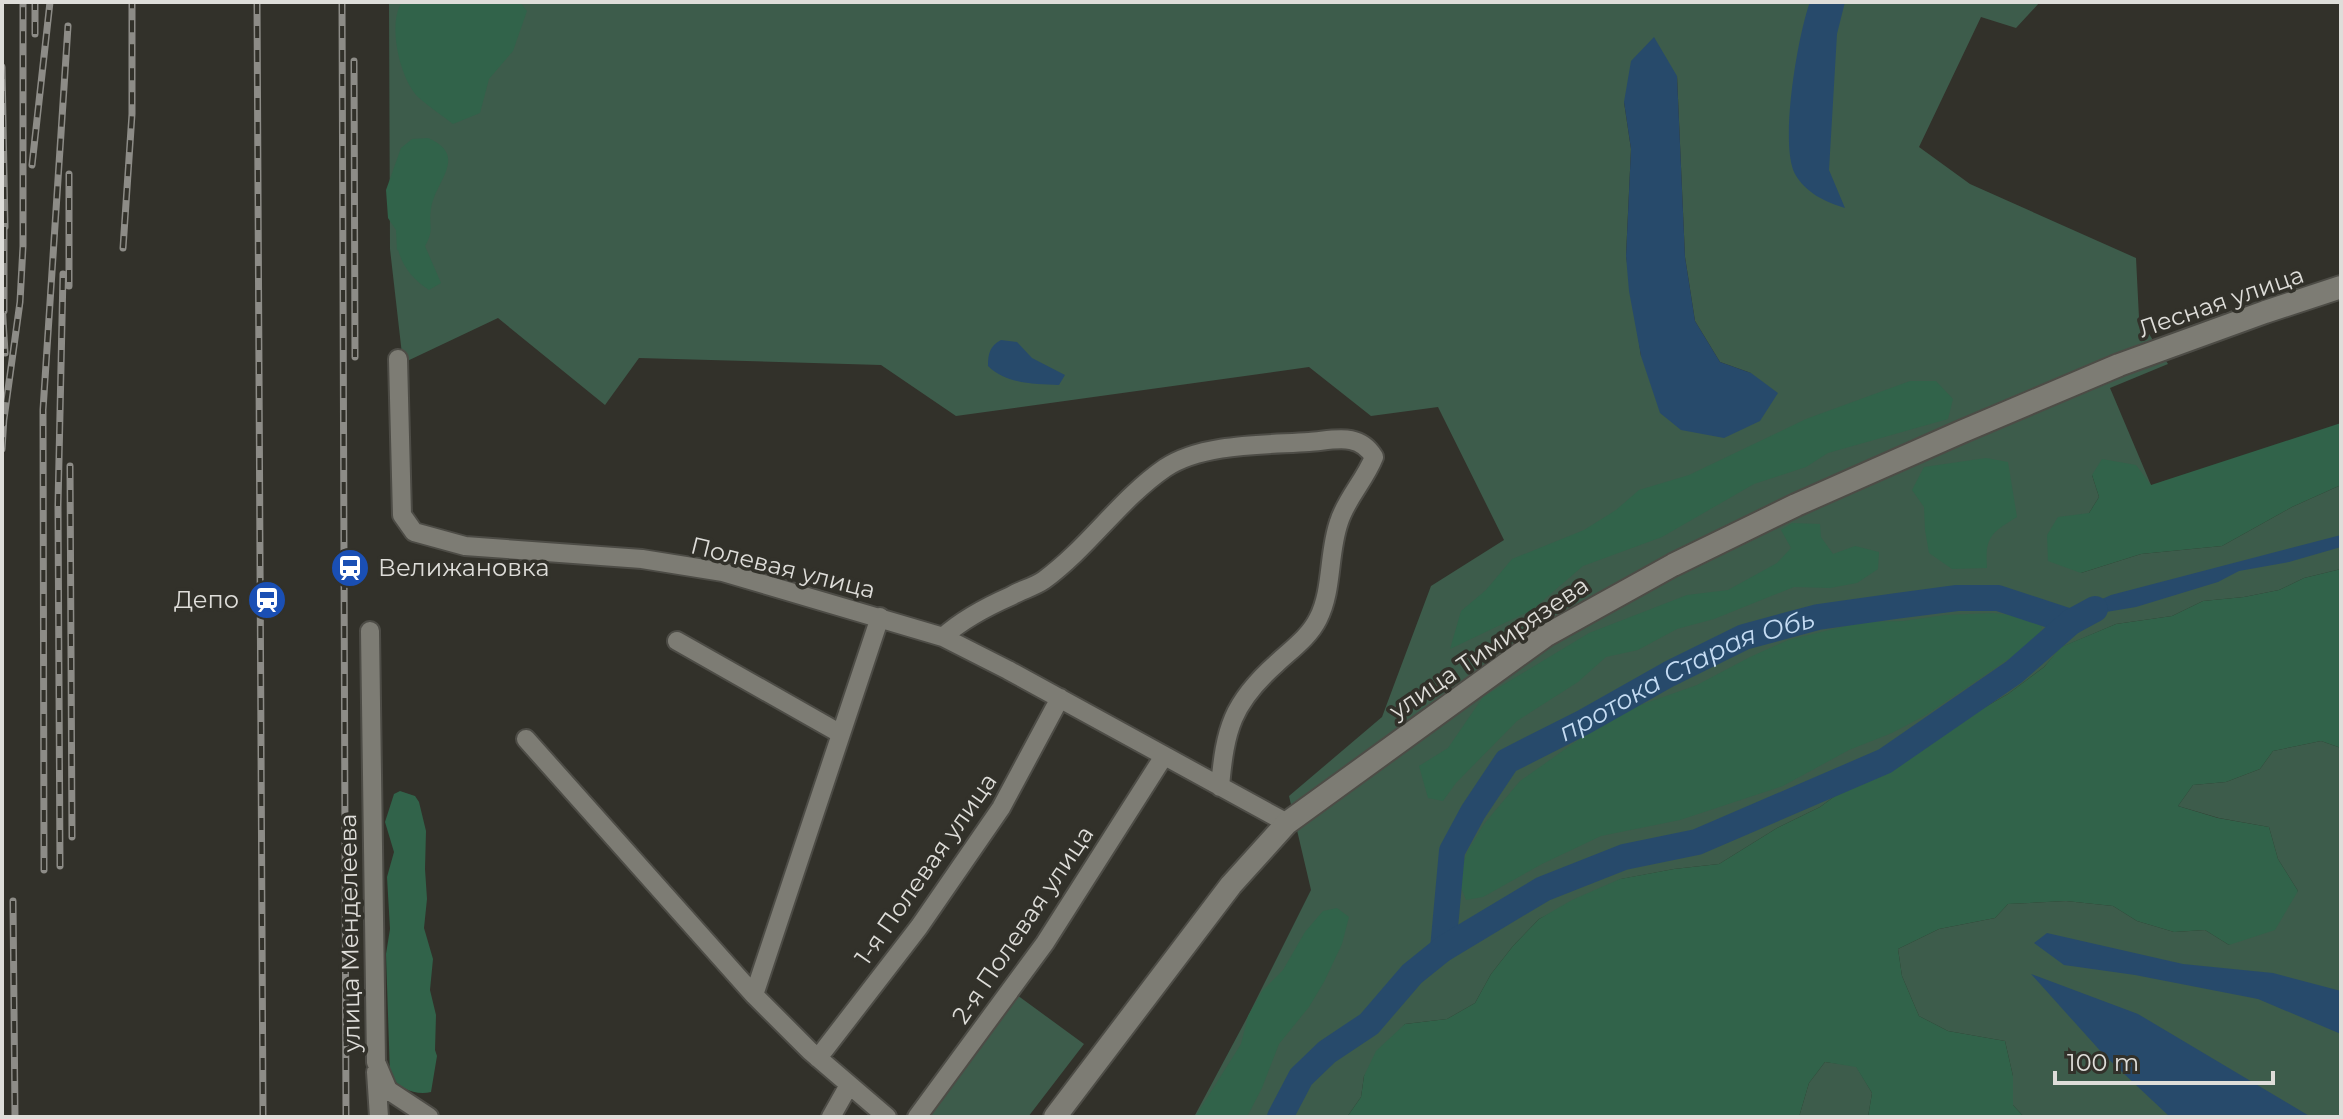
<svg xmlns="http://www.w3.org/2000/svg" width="2343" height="1119" viewBox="0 0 2343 1119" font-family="Montserrat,sans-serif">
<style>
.green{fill:#3d5c4b;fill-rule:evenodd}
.forest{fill:#31634a}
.water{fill:#274a6b}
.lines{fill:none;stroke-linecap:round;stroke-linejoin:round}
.river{stroke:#274a6b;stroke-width:26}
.minor-casing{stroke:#4d4c46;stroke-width:22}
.tertiary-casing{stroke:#4d4c46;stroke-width:26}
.minor{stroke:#7d7c74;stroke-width:18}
.tertiary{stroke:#7d7c74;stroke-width:22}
.rail-casing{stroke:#8d8c87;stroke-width:7}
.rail{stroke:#32312a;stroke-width:4;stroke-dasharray:12;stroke-linecap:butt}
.labels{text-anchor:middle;stroke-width:7;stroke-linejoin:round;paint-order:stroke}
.street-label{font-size:24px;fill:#deddd9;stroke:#32312a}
.poi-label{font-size:24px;fill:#deddd9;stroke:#32312a;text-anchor:start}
.water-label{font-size:26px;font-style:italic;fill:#c5dcf3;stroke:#32312a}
</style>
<rect width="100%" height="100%" fill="#32312a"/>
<!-- green -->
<path class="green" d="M 389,2 L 2040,2 L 2016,28 L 1981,17 L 1919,147 L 1970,184 L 2136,258 L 2139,318 L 2168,364 L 2110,388 L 2151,485 L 2092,475 L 2099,497 L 2089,513 L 2081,573 L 2141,554 L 2222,546 L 2292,507 L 2341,485 L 2341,569 L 2304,578 L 2279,590 L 2244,597 L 2203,601 L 2172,616 L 2116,624 L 2062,647 L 2044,667 L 2008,694 L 1966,718 L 1896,768 L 1835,796 L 1820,807 L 1777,828 L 1719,864 L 1674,869 L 1621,879 L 1539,919 L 1513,946 L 1491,974 L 1475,1003 L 1447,1019 L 1405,1024 L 1364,1076 L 1361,1097 L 1347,1117 L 1194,1117 L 1248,1016 L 1311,890 L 1289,796 L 1382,717 L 1431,586 L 1504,540 L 1438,407 L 1371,416 L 1309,367 L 956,416 L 881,365 L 639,358 L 605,405 L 498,318 L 403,363 L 390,249 ZM 1677,76 L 1685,257 L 1695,321 L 1720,362 L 1751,373 L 1641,356 L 1626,256 L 1631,149 L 1624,102 Z
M 2321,741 L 2341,748 L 2341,1117 L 2024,1117 L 2013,1105 L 2013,1076 L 2005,1041 L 1948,1031 L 1919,1016 L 1902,976 L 1898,949 L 1939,929 L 1995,918 L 2008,904 L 2066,901 L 2113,906 L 2137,921 L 2174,932 L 2205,930 L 2229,945 L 2298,891 L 2278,859 L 2269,827 L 2219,818 L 2178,806 L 2193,785 L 2226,782 L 2260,769 L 2273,751 Z
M 1017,995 L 1084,1044 L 1028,1117 L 928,1117 Z
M 1825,1062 L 1856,1066 L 1872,1093 L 1868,1117 L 1799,1117 L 1809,1083 Z"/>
<!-- forest -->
<path class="forest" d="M 402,2 L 520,2 L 527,11 L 513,51 L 489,79 L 480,113 L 453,124 C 442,115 429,107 418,97 C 400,79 387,24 402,2 Z
M 428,138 C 470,156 434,182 431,209 C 428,226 435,229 425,246 L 441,283 L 429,290 C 414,280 402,267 398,249 L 397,251 L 396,230 L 388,218 L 386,190 L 401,148 L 412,139 Z
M 1910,381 L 1936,381 L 1953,399 L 1948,419 L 1828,453 L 1806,467 L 1754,484 L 1662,537 L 1583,566 L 1532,610 L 1450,649 L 1461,611 L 1486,590 L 1512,559 L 1584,530 L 1616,510 L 1639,490 L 1689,475 L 1806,419 Z
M 2341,423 L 2341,485 L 2292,507 L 2222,546 L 2141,554 L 2081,573 L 2048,561 L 2047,535 L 2058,517 L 2089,513 L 2099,497 L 2092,475 L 2102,459 L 2136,465 L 2151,485 Z
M 1986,458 L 2008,462 L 2017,517 C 1990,533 1985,538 1987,568 L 1952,569 L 1929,553 L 1925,530 L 1924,507 L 1912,490 L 1924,467 Z
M 1792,523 L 1820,524 L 1821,537 L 1833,554 L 1855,546 L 1879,552 L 1878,569 L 1857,583 L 1830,588 L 1794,587 L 1714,619 L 1677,629 L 1638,650 L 1606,657 L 1578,682 L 1517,721 L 1456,783 L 1443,801 L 1428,798 L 1419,766 L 1448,748 L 1483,697 L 1589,633 L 1687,595 L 1728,590 L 1777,563 L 1791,548 L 1781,530 Z
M 2341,569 L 2341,748 L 2321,741 L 2273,751 L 2260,769 L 2226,782 L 2193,785 L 2178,806 L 2218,818 L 2269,827 L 2278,859 L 2298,891 L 2275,930 L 2229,945 L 2205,930 L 2174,932 L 2137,921 L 2113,906 L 2066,901 L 2008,904 L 1995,918 L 1939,929 L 1898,949 L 1902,976 L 1919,1016 L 1948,1031 L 2005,1041 L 2013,1076 L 2013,1105 L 2024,1117 L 1868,1117 L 1872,1093 L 1856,1067 L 1825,1062 L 1809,1083 L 1799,1117 L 1347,1117 L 1361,1097 L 1364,1076 L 1376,1051 L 1405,1024 L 1447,1019 L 1475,1003 L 1491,974 L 1513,946 L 1539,919 L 1572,900 L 1620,879 L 1674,869 L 1719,864 L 1777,828 L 1820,807 L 1835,796 L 1896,768 L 1966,718 L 2008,694 L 2044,667 L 2061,647 L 2116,624 L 2172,616 L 2203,601 L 2244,597 L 2279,590 L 2304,578 Z
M 1993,613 L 2030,617 L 2042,627 L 2038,639 L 1926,715 L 1892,733 L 1849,750 L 1783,786 L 1680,820 L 1601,836 L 1542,864 L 1483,897 L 1466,900 L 1458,880 L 1467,852 L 1484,824 L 1520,781 L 1615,714 L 1697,685 L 1750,657 L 1788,640 L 1862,622 L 1903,621 L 1945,615 Z
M 400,791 L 415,796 L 419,802 L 426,831 L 425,869 L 427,899 L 424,928 L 433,959 L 430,990 L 436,1015 L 435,1050 L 437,1056 L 431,1092 C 416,1096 398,1088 390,1075 L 386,954 L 390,929 L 387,877 L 394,852 L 385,822 L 394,794 Z
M 1337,908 L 1349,917 L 1342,944 L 1324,982 L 1309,1007 L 1279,1044 L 1262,1088 L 1247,1117 L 1195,1117 L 1241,1044 L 1248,1016 L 1262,991 L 1283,970 L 1305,932 L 1323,911 Z"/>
<!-- water -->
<path class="water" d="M 1810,2 L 1845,2 L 1837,34 L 1829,170 L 1845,208 C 1825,202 1806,193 1795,174 C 1779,144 1798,34 1810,2 Z
M 1654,37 L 1677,76 L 1685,257 L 1695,321 L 1720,362 L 1751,373 L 1778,393 L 1760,421 L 1724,438 L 1681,430 L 1660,413 L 1641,356 L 1629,291 L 1626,256 L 1631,149 L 1624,102 L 1631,61 Z
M 1001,340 L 1017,342 L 1032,358 L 1065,375 L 1059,385 C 1034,384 1006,384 988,366 C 988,353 990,346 1001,340 Z
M 2341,535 L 2341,547 L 2289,562 L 2239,571 L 2218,582 L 2136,607 L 2106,612 L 2077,626 L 2066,627 L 2064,621 L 2071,613 L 2111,595 Z
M 2047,933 L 2183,964 L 2273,973 L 2341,991 L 2341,1034 L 2258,999 L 2135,975 L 2064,965 L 2034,943 Z
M 2031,974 L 2138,1014 L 2311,1117 L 2170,1117 L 2104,1055 Z"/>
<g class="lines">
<!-- river -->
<g class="river">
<path id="s1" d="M 1443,949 L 1452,851 L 1473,812 L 1507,761 L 1584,722 L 1669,674 L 1744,637 L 1818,617 L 1896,606 L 1957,598 L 1998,598 L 2071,622"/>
<path d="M 1280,1117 L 1301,1077 L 1327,1052 L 1369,1024 L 1412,974 L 1443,949 L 1543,889 L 1624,857 L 1697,842 L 1885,761 L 2014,672 L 2071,622 L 2095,609"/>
</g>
<!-- minor casing -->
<g class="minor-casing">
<path id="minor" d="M 398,359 L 402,515 L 414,532 L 465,546 L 642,559 L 723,572 L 943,637 L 1008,670 L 1287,823
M 370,631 L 376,1062 L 388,1090 L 429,1117
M 943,637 C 963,619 986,607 1011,596 C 1021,590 1034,587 1044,580 C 1088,548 1120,499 1165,468 C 1202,443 1265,445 1309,442 C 1335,440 1359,432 1374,457 C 1365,480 1346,499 1339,522 C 1328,553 1333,590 1318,619 C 1309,637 1292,649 1277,663 C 1232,703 1225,729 1220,787
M 677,641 L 841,734
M 526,739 L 754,995 L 810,1051 L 887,1117
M 754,995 L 880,617
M 818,1058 L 919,927 L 1001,808 L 1060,698
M 376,1072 L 379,1117
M 831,1117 L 849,1085
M 917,1117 L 1045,943 L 1164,756"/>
</g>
<!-- tertiary casing -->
<g class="tertiary-casing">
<path id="tertiary" d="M 1055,1117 L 1231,885 L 1287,823 L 1545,636 L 1673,565 L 1796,505 L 1961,432 L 2119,365 L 2265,312 L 2341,287"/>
</g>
<!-- minor -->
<use href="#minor" class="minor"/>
<!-- tertiary -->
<use href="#tertiary" class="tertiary"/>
<!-- rail casing -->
<g class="rail-casing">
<path id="rail" d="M 257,2 L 263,1117
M 342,2 L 346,1117
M 35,34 L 35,2
M 354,61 L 355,357
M 2,67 L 5,227
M 32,165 L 50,2
M 69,174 L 69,286
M 123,248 L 132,114 L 132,2
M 2,301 L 5,353
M 4,311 L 4,219
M 3,426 L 20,302 L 23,246 L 23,2
M 2,449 L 4,417
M 70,466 L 72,837
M 60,866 L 58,505 L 63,274
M 44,870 L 43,410 L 68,26
M 13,901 L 15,1117"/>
</g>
<!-- rail -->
<use href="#rail" class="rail"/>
</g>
<!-- icons -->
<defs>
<g id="station-disc" transform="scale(2)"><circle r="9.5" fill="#1a4fb4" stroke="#32312a"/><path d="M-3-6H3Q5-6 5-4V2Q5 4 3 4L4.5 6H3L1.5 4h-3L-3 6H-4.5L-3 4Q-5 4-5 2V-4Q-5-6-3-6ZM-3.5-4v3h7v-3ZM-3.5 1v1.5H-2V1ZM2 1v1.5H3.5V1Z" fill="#fff"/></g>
</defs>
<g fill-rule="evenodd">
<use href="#station-disc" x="350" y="568"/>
<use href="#station-disc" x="267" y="600"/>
</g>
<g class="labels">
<!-- street labels -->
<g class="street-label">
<text transform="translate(2221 302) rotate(-19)" y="8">Лесная улица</text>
<text transform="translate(783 568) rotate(14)" y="8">Полевая улица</text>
<text transform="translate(1489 648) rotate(-34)" y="8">улица Тимирязева</text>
<text transform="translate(926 869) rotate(-55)" y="8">1-я Полевая улица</text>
<text transform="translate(1023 925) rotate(-56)" y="8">2-я Полевая улица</text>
<text transform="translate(350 933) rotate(-91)" y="8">улица Менделеева</text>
</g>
<!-- poi labels -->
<g class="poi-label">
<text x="378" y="576">Велижановка</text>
<text x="239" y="608" text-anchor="end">Депо</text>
</g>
<!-- water labels -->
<g class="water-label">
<text dy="9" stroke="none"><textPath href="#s1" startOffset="404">протока Старая Обь</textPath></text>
</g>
</g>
<!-- border -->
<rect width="2343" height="1119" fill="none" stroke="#deddd9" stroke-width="8"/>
<!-- scale -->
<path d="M2055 1071v12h218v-12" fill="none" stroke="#deddd9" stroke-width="4"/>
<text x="2067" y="1071" font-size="24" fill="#deddd9" stroke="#32312a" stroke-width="6" paint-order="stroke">100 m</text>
</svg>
